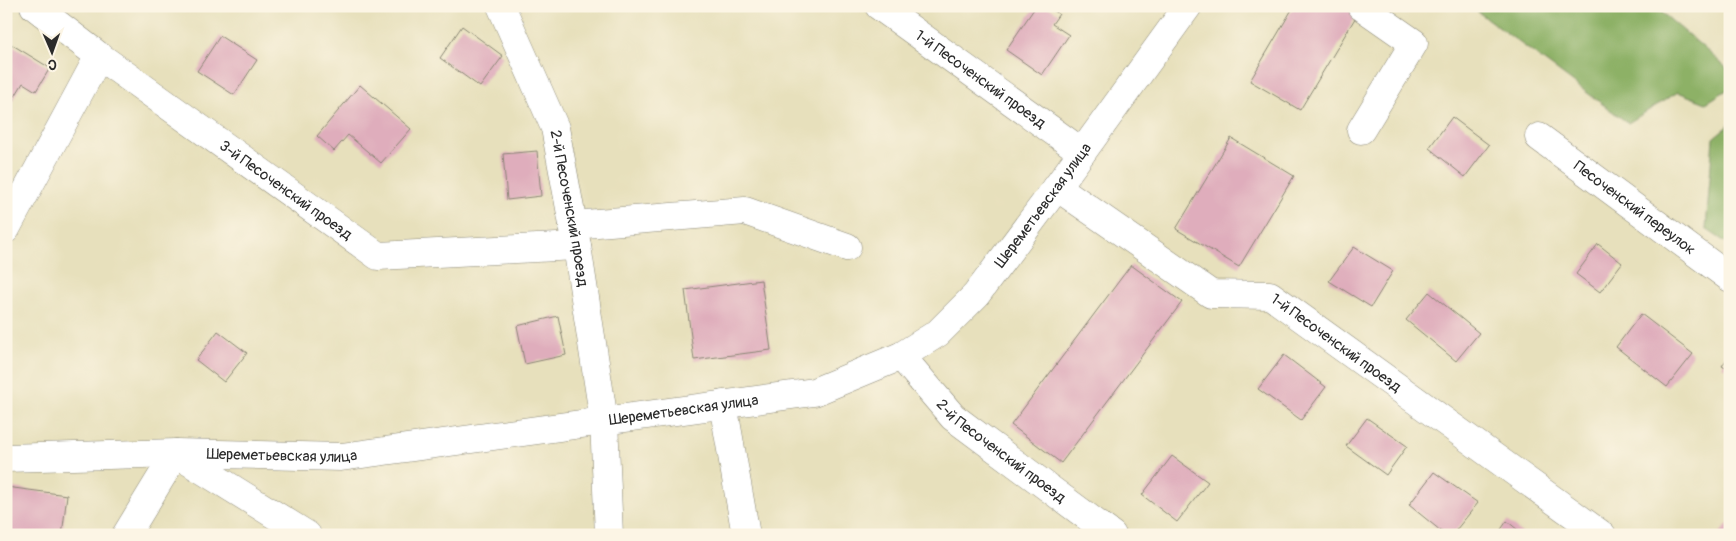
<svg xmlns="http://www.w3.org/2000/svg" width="1736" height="541" viewBox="0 0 1736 541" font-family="Pangolin,sans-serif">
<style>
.forest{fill:#8db166;stroke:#5c6e48}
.building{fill:#dfadbc}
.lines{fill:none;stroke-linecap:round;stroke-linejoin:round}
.minor-casing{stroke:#898674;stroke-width:29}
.minor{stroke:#fff;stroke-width:28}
.labels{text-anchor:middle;stroke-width:4.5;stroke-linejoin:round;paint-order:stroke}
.street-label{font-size:15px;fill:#2b2b2b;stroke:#fcf5e5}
</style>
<rect width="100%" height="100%" fill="#fcf5e5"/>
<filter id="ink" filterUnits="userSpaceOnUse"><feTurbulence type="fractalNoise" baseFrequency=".02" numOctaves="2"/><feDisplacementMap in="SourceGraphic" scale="10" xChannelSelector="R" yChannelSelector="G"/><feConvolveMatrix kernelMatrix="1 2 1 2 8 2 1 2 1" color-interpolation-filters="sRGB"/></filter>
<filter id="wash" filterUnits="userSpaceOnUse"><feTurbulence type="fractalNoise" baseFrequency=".0096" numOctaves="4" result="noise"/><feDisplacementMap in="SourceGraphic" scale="20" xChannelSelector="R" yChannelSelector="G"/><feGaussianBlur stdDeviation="1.12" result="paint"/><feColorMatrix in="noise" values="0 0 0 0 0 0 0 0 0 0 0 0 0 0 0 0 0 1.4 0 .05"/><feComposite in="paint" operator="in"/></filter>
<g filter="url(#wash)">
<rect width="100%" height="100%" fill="#e7e0bc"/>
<!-- forest -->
<path class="forest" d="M 1470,6 L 1654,6 L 1697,42 L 1730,71 L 1730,88 L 1706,103 L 1678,92 L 1628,123 Z
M 1730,124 L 1730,245 L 1706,229 L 1713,138 Z"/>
<g id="blocks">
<!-- building -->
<path class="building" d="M 1036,6 L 1047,6 L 1059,14 L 1052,24 L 1069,35 L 1042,75 L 1006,50 Z
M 1294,6 L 1354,6 L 1360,10 L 1300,110 L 1250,81 Z
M 462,26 L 503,56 L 480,87 L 440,58 Z
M 220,36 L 257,60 L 234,95 L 197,71 Z
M 6,41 L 50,68 L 36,91 L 23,83 L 11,103 L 6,100 Z
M 360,85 L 411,129 L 381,163 L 348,135 L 334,151 L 317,136 Z
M 1452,117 L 1489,145 L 1465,177 L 1429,148 Z
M 1231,138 L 1294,176 L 1239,267 L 1176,229 Z
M 537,151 L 541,196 L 507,200 L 503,154 Z
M 1598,244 L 1622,263 L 1600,292 L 1576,274 Z
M 1354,247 L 1393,271 L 1371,307 L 1329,281 Z
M 1131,265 L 1182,302 L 1061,463 L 1011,425 Z
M 761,280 L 771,350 L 694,360 L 685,290 Z
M 1429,292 L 1479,333 L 1456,361 L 1406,320 Z
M 1641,314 L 1693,354 L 1667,387 L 1616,347 Z
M 558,316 L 566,355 L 525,364 L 517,326 Z
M 218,331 L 247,353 L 224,382 L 196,360 Z
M 1730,354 L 1730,371 L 1722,366 Z
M 1284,355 L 1326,387 L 1301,420 L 1258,389 Z
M 1367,418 L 1407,446 L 1386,475 L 1346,446 Z
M 1172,456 L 1208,482 L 1177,522 L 1142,495 Z
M 1434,472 L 1478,503 L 1452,535 L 1446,535 L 1409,505 Z
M 6,487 L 67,495 L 62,535 L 6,535 Z
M 1507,521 L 1524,535 L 1497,535 Z
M 1730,522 L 1730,535 L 1718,535 Z"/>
</g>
</g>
<g filter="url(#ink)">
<use href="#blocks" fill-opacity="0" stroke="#898674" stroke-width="1"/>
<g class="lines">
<!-- minor casing -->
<g class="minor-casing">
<g id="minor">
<path id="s1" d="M 34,6 L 99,56 L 378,256 L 577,246"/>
<path id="s2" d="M 501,6 L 555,128 L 577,246 L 604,421 L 609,535"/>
<path id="s3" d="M 879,6 L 1082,152"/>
<path d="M 1361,130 L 1414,43 L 1361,6"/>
<path id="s4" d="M 1539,137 L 1730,278"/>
<path id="s5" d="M 1057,187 L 1211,294 L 1270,295 L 1602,535"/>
<path d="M 573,225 L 745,211 L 847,247"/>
<path d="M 6,229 L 99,56"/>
<path id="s6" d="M 901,356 L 953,417 L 1112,535"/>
<path d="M 723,404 L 746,535"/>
<path d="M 177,454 L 307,535"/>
<path id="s7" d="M 6,458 L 176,453 L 341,457 L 814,392 L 901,356 L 938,333 L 976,295 L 1057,187 L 1188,6"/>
<path d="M 126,535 L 176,453"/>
</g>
</g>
<!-- minor -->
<use href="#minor" class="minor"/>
</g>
</g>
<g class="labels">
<!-- street labels -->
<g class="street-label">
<text dy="5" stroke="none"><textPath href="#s3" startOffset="125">1-й Песоченский проезд</textPath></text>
<text dy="5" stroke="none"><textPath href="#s1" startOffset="312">3-й Песоченский проезд</textPath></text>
<text dy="5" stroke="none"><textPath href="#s7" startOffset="1116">Шереметьевская улица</textPath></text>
<text dy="5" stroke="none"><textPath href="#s4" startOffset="119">Песоченский переулок</textPath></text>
<text dy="5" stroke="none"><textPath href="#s2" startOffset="215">2-й Песоченский проезд</textPath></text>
<text dy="5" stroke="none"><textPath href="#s5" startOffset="328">1-й Песоченский проезд</textPath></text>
<text dy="5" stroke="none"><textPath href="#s7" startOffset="681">Шереметьевская улица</textPath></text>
<text dy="5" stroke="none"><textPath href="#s6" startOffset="139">2-й Песоченский проезд</textPath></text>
<text dy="5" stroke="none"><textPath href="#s7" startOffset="276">Шереметьевская улица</textPath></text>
</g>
</g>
<!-- margin -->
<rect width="1736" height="541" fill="none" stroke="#fcf5e5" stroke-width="25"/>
<!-- north arrow -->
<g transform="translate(52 52) rotate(178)" stroke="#fcf5e5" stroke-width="4" paint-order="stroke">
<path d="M0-4L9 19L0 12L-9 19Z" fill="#2b2b2b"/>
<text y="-8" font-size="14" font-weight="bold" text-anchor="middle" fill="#2b2b2b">С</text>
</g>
</svg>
